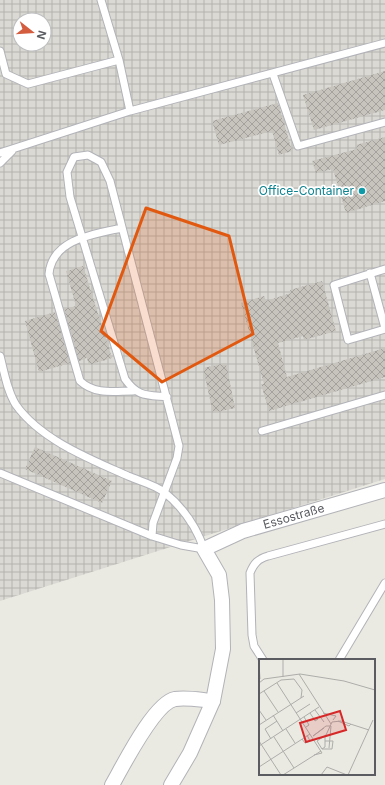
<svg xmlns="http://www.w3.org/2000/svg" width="385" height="785" viewBox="0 0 385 785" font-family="Inter,sans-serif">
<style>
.industrial{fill:url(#industrial-grid);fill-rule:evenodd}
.building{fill:url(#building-cross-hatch)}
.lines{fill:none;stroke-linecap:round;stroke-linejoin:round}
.service-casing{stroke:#b2b3b8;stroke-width:9}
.minor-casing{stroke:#b2b3b8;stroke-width:16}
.service{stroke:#fff;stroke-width:7}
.minor{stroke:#fff;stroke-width:14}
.marked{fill:#e15910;fill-opacity:0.2;stroke:#e15910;stroke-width:3;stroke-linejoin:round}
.culture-dot{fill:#0f9aa8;stroke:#fff;stroke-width:1.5}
.labels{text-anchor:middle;stroke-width:3.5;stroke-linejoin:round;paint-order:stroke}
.culture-label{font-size:12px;fill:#0d838f;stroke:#fff;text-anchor:end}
.street-label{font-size:12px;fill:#5a5c61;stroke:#fff}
.inset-road{fill:none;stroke:#adadaa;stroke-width:1}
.view{fill:#d62828;fill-opacity:0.15;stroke:#d62828;stroke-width:2}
.inset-edge{fill:none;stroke:#5a5c61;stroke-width:2}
</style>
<defs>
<pattern id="industrial-grid" width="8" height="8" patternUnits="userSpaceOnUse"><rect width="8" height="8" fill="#dad9d4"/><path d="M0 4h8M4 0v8" fill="none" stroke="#b4b3af"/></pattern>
<pattern id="building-cross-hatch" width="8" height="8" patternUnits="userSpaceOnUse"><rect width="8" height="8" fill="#c7c4be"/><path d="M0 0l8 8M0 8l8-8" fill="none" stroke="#a5a29e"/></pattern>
</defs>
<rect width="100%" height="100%" fill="#ebeae2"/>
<!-- industrial -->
<path class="industrial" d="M 0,0 L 385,0 L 385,479 L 0,601 ZM 20,20 L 44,20 L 44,44 L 20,44 Z"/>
<!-- building -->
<path class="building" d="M 385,71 L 385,110 L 314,130 L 303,95 Z
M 278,103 L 292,151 L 279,155 L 272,131 L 219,145 L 212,121 Z
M 385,137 L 385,201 L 346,213 L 333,169 L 316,173 L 312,161 L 357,149 L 356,145 Z
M 83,266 L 112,358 L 89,365 L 87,358 L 79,361 L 64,309 L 76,306 L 66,271 Z
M 322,281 L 336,331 L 304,340 L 303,336 L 278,343 L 287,377 L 385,348 L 385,377 L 269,411 L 261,384 L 264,384 L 241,303 L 264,296 L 266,301 L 291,293 L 290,290 Z
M 55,312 L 70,363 L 39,372 L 25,321 Z
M 226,363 L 235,408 L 213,413 L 203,368 Z
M 35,447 L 112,481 L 102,503 L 25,469 Z"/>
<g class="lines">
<!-- service casing -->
<g class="service-casing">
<path id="service" d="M 101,0 L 119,60 L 130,111
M 0,51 L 6,74 L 28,84 L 119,60
M 273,74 L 298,146 L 385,122
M 0,153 L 130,111 L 385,43
M 0,163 L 12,151
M 122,228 C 94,234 52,239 49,274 L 80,381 C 95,395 114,391 133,391
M 385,269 L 334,285 L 348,340 L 385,329
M 370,273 L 385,328
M 0,356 C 4,371 7,391 16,405 C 41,440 90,459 128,476 C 140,481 155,485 164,492 C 184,508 196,526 204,549
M 262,431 L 385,395
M 0,473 L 152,536 L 181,545 L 204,549
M 152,536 L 153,523 L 177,458 L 179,446 L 110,181 L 101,162 L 88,155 L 74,157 L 67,172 L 70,197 L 125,379 C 138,397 146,395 167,397
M 263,660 L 254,646 L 252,635 L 250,573 C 254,563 258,559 268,556 L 385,524
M 339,660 L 385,583"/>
</g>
<!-- minor casing -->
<g class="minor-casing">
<g id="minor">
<path d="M 112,785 C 123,766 154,703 175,699 C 187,697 201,700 213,701"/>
<path id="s1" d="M 171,785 L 190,753 L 213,701 L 223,649 L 222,600 L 219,575 L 204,549 L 243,531 L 385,490"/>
</g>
</g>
<!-- service -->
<use href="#service" class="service"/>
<!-- minor -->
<use href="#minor" class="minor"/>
</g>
<!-- marked area -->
<path class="marked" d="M 146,208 L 229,236 L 253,334 L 162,382 L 101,331 Z"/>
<!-- markers -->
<circle class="culture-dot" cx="362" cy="191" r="4"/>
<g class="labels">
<!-- culture labels -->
<g class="culture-label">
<text x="354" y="195">Office-Container</text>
</g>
<!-- street labels -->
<g class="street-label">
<text dy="4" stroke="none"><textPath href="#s1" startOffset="347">Essostraße</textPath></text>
</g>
</g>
<!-- overview -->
<g transform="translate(259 659)">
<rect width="116" height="116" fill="#ebeae2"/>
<path class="inset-road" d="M 24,0 L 24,18M 0,5 L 1,20M 40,15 L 72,65M 0,24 L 5,20 L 41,15 L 85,22 L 116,31M 18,24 L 63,94 L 55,96M 5,32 L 19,53M 0,35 L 22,21 L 35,20 L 43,31 L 42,39M 0,51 L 7,61M 56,51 L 65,63M 37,54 L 51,45M 51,54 L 55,60 L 56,62 L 59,60 L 55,60M 64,54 L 77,57 L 74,61M 14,56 L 24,72M 45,58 L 50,66 L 47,68M 79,62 L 90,67 L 92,65M 0,66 L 45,37M 65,69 L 54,77 L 67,67 L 72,67M 27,70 L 36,84M 15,78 L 35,109M 12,80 L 6,70 L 18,62M 43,80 L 46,84 L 51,82 L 48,76M 0,82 L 22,116M 66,82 L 74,82 L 73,90M 0,87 L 60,48M 70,89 L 72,67M 63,90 L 66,88 L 66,77M 73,90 L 63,90 L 58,82 L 67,76 L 73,63 L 82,62 L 110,71M 0,108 L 51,75M 24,116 L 62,92M 62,116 L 68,108 L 88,116M 89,116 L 114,61"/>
<path class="view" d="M 81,52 L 87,71 L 47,83 L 41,64 Z"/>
<rect width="116" height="116" class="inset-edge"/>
</g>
<!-- north arrow -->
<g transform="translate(32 32) rotate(107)"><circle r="19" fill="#ffffff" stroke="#bdbec0"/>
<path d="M0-3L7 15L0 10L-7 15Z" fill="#d45c3f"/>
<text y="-6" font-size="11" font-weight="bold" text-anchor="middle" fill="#5a5c61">N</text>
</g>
</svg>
